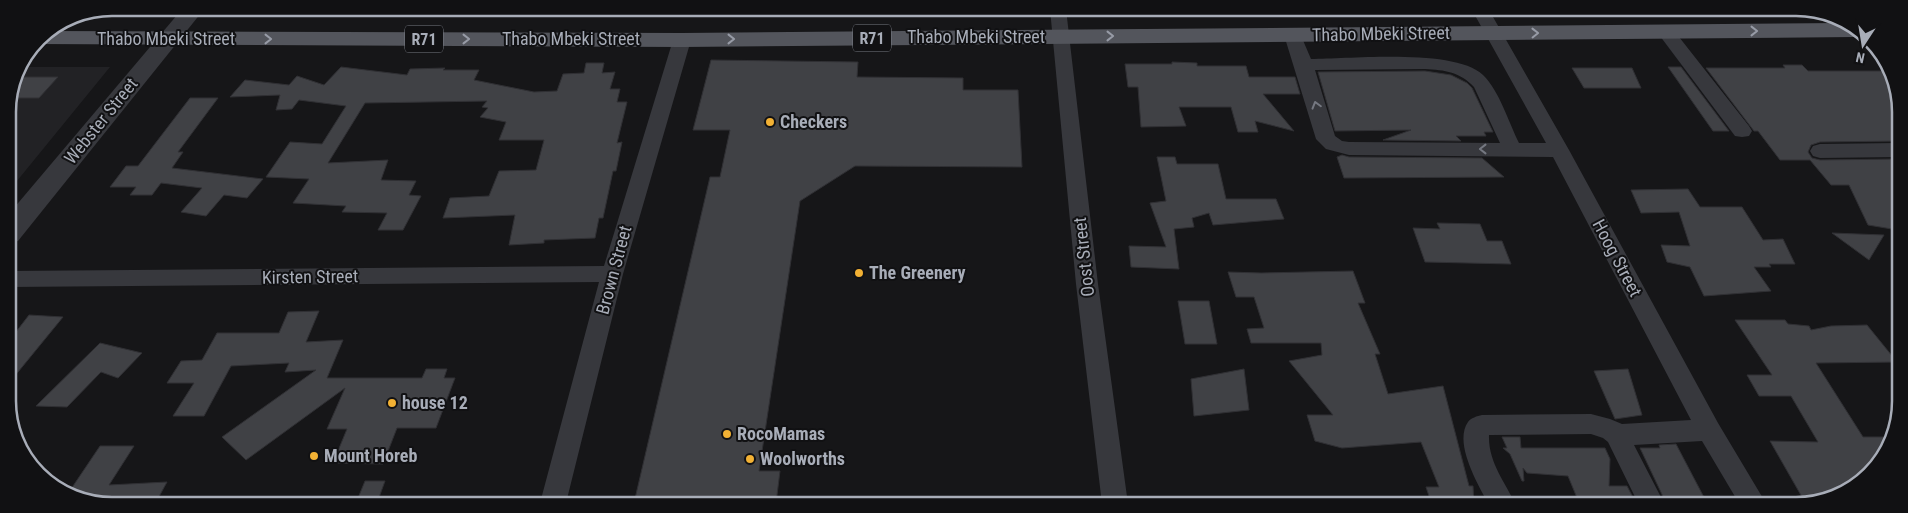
<svg xmlns="http://www.w3.org/2000/svg" width="1908" height="513" viewBox="0 0 1908 513" font-family="'Roboto Condensed',sans-serif">
<style>
.built{fill:#222225}
.building{fill:#404145;stroke:#303034}
.lines{fill:none;stroke-linecap:round;stroke-linejoin:round}
.minor{fill:#37383d;fill-rule:evenodd}
.tertiary{fill:#37383d;fill-rule:evenodd}
.primary{fill:#53555c;fill-rule:evenodd}
.oneway{stroke:#979ba6}
.oneway2{stroke:#757881}
.poi-dot{fill:#f2b134;stroke:#111113;stroke-width:2}
.labels{text-anchor:middle;stroke-width:4;stroke-linejoin:round;paint-order:stroke}
.shield{fill:#111113;stroke:#7b7e86;stroke-width:1}
.shield-label{font-size:16px;font-weight:bold;fill:#a8adb8}
.street-label{font-size:18px;fill:#a8adb8;stroke:#111113}
.poi-label{font-size:18px;font-weight:bold;fill:#a8adb8;stroke:#111113;text-anchor:start}
.rim{fill:none;stroke:#a8adb8;stroke-width:2.5}
</style>
<rect width="100%" height="100%" fill="#161618"/>
<!-- built -->
<path class="built" d="M 232,8 L 566,8 L 229,12 Z
M 18,67 L 110,67 L 8,192 L 8,106 Z"/>
<!-- building -->
<path class="building" d="M 711,60 L 858,62 L 857,77 L 963,78 L 963,90 L 1018,90 L 1022,167 L 855,166 L 800,201 L 759,471 L 780,471 L 776,503 L 634,503 L 710,177 L 720,177 L 730,130 L 693,130 Z
M 1172,62 L 1197,63 L 1197,66 L 1246,66 L 1249,77 L 1295,77 L 1300,94 L 1263,94 L 1294,131 L 1255,121 L 1258,132 L 1238,132 L 1231,107 L 1179,107 L 1186,126 L 1141,127 L 1138,87 L 1128,87 L 1125,64 L 1172,64 Z
M 586,63 L 604,63 L 602,73 L 615,72 L 610,89 L 620,89 L 617,102 L 627,102 L 617,143 L 622,142 L 616,171 L 613,171 L 603,218 L 599,218 L 595,238 L 544,240 L 544,243 L 509,245 L 515,215 L 443,218 L 450,198 L 489,196 L 499,171 L 536,170 L 544,140 L 499,140 L 506,122 L 480,117 L 488,108 L 482,107 L 487,101 L 365,103 L 328,163 L 388,160 L 381,180 L 416,181 L 409,195 L 421,196 L 403,230 L 378,230 L 387,213 L 342,212 L 346,206 L 293,203 L 309,179 L 266,177 L 290,142 L 322,144 L 346,106 L 299,100 L 292,109 L 276,110 L 280,95 L 230,97 L 245,80 L 289,85 L 297,76 L 324,85 L 341,67 L 407,75 L 410,69 L 445,68 L 443,70 L 479,70 L 474,80 L 534,92 L 557,91 L 563,74 L 584,73 Z
M 1783,65 L 1802,65 L 1808,71 L 1888,71 L 1899,92 L 1898,141 L 1820,142 L 1811,145 L 1808,152 L 1812,158 L 1820,160 L 1898,159 L 1898,230 L 1868,225 L 1849,185 L 1831,185 L 1810,160 L 1780,160 L 1758,131 L 1754,131 L 1706,68 L 1785,68 Z
M 1668,67 L 1681,67 L 1729,131 L 1713,131 Z
M 1572,68 L 1632,68 L 1641,88 L 1584,88 Z
M 1425,71 L 1451,75 L 1467,83 L 1472,88 L 1493,132 L 1484,132 L 1486,136 L 1456,136 L 1461,141 L 1383,140 L 1411,130 L 1335,131 L 1318,72 Z
M 15,77 L 58,77 L 39,98 L 10,98 Z
M 190,98 L 218,98 L 178,152 L 183,152 L 172,168 L 263,179 L 247,198 L 224,195 L 206,216 L 181,212 L 202,188 L 161,183 L 152,195 L 130,195 L 136,187 L 110,187 L 126,166 L 138,166 Z
M 1342,155 L 1349,157 L 1482,158 L 1504,177 L 1344,178 L 1337,157 Z
M 1157,157 L 1175,157 L 1177,164 L 1218,164 L 1226,199 L 1276,199 L 1284,219 L 1213,225 L 1209,213 L 1192,218 L 1194,227 L 1174,229 L 1179,269 L 1131,267 L 1129,246 L 1166,247 L 1150,203 L 1166,201 Z
M 1688,189 L 1700,207 L 1742,207 L 1763,240 L 1783,239 L 1795,264 L 1769,264 L 1771,267 L 1754,267 L 1771,291 L 1704,296 L 1690,267 L 1667,262 L 1661,245 L 1690,246 L 1679,212 L 1641,213 L 1631,190 Z
M 1437,223 L 1480,224 L 1487,241 L 1502,241 L 1511,264 L 1425,262 L 1413,228 L 1440,229 Z
M 1832,233 L 1884,235 L 1869,260 Z
M 1353,271 L 1365,303 L 1358,303 L 1380,354 L 1375,354 L 1388,394 L 1443,386 L 1469,486 L 1473,486 L 1474,505 L 1432,505 L 1426,487 L 1439,487 L 1421,442 L 1342,448 L 1315,441 L 1307,415 L 1333,415 L 1289,361 L 1322,355 L 1321,343 L 1251,343 L 1247,329 L 1264,328 L 1254,297 L 1236,297 L 1228,272 L 1261,273 Z
M 1178,301 L 1209,301 L 1217,344 L 1185,344 Z
M 319,311 L 306,342 L 343,340 L 327,378 L 422,378 L 426,369 L 447,369 L 444,378 L 455,378 L 436,428 L 397,428 L 383,464 L 333,463 L 347,429 L 327,429 L 345,388 L 246,460 L 222,437 L 316,370 L 285,372 L 289,363 L 231,366 L 204,416 L 173,416 L 194,383 L 167,383 L 181,361 L 202,360 L 217,333 L 279,333 L 288,312 Z
M 29,315 L 63,317 L 9,383 L 9,341 Z
M 1735,320 L 1785,320 L 1788,324 L 1809,326 L 1811,330 L 1831,326 L 1867,325 L 1897,362 L 1816,363 L 1863,437 L 1891,437 L 1860,484 L 1806,504 L 1770,441 L 1818,442 L 1791,396 L 1759,396 L 1747,375 L 1772,375 Z
M 100,343 L 142,353 L 118,378 L 101,372 L 67,407 L 36,406 Z
M 1244,369 L 1249,410 L 1194,416 L 1191,379 Z
M 1628,369 L 1642,415 L 1615,419 L 1594,371 Z
M 1502,437 L 1520,437 L 1521,448 L 1605,448 L 1610,459 L 1609,486 L 1627,486 L 1637,505 L 1580,505 L 1568,476 L 1527,473 L 1523,468 L 1524,481 L 1522,481 L 1510,454 L 1503,448 L 1507,448 Z
M 1676,444 L 1708,505 L 1667,505 L 1640,448 L 1660,448 L 1659,445 Z
M 100,446 L 134,446 L 109,485 L 167,482 L 156,502 L 85,502 L 69,492 Z
M 365,481 L 385,481 L 377,503 L 356,503 Z"/>
<g class="lines">
<!-- minor -->
<path class="minor" d="M 1050,9 L 1066,9 L 1098,284 L 1128,504 L 1102,504 L 1076,284 Z
M 1472,10 L 1489,10 L 1569,150 L 1718,423 L 1767,505 L 1740,505 L 1702,441 L 1634,445 L 1665,505 L 1639,505 L 1608,442 L 1603,438 L 1591,434 L 1489,435 C 1488,462 1505,482 1516,505 L 1489,505 C 1479,486 1453,443 1468,422 C 1471,418 1477,416 1482,415 L 1591,414 L 1610,419 L 1622,424 L 1691,420 L 1553,157 L 1349,155 L 1326,149 L 1316,139 L 1284,35 L 1287,31 L 1293,30 L 1299,31 L 1311,59 C 1351,59 1455,48 1483,75 C 1499,90 1509,123 1519,143 L 1546,143 ZM 1425,69 C 1445,70 1460,72 1474,87 L 1500,143 L 1349,142 L 1342,141 L 1335,136 L 1315,70 Z
M 1666,27 L 1672,28 L 1749,126 L 1752,131 L 1749,136 L 1742,137 L 1735,136 L 1657,32 L 1660,28 Z
M 682,35 L 688,36 L 691,40 L 623,274 L 566,503 L 540,503 L 599,282 L 9,287 L 9,271 L 604,266 L 673,40 L 676,36 Z
M 1898,143 L 1898,157 L 1820,158 L 1813,156 L 1810,151 L 1813,146 L 1820,144 Z"/>
<!-- tertiary -->
<path class="tertiary" d="M 183,8 L 205,8 L 18,241 L 8,244 L 8,215 Z"/>
<!-- primary -->
<path class="primary" d="M 1842,23 L 1861,35 L 1854,37 L 682,47 L 34,44 L 38,38 L 49,31 L 682,33 Z"/>
</g>
<!-- one-way arrows -->
<defs><path id="oneway-chevron" d="M-2-3.5L2.5 0L-2 3.5" fill="none" stroke-width="1.6" stroke-linecap="round" stroke-linejoin="round" transform="scale(1.25)"/></defs>
<g class="oneway">
<use href="#oneway-chevron" transform="translate(1754 31)"/>
<use href="#oneway-chevron" transform="translate(1535 33) rotate(-1)"/>
<use href="#oneway-chevron" transform="translate(1110 36)"/>
<use href="#oneway-chevron" transform="translate(268 39)"/>
<use href="#oneway-chevron" transform="translate(466 39)"/>
<use href="#oneway-chevron" transform="translate(731 39)"/>
</g>
<g class="oneway2">
<use href="#oneway-chevron" transform="translate(1316 105) rotate(-106)"/>
<use href="#oneway-chevron" transform="translate(1483 149) rotate(-180)"/>
</g>
<!-- markers -->
<g class="poi-dot">
<circle cx="770" cy="122" r="5"/>
<circle cx="859" cy="273" r="5"/>
<circle cx="392" cy="403" r="5"/>
<circle cx="727" cy="434" r="5"/>
<circle cx="314" cy="456" r="5"/>
<circle cx="750" cy="459" r="5"/>
</g>
<g class="labels">
<!-- shield labels -->
<g class="shield">
<rect x="853" y="24.5" width="38" height="27" rx="4"/>
<rect x="405" y="25.5" width="38" height="27" rx="4"/>
</g>
<g class="shield-label">
<text x="872" y="44">R71</text>
<text x="424" y="45">R71</text>
</g>
<!-- street labels -->
<g class="street-label">
<text transform="translate(1381 34) rotate(-1)" y="6">Thabo Mbeki Street</text>
<text x="976" y="43">Thabo Mbeki Street</text>
<text x="166" y="45">Thabo Mbeki Street</text>
<text x="571" y="45">Thabo Mbeki Street</text>
<text transform="translate(101 121) rotate(-51)" y="6">Webster Street</text>
<text transform="translate(1084 257) rotate(-96)" y="6">Oost Street</text>
<text transform="translate(1617 258) rotate(62)" y="6">Hoog Street</text>
<text transform="translate(614 270) rotate(-75)" y="6">Brown Street</text>
<text transform="translate(310 277) rotate(-1)" y="6">Kirsten Street</text>
</g>
<!-- poi labels -->
<g class="poi-label">
<text x="780" y="128">Checkers</text>
<text x="869" y="279">The Greenery</text>
<text x="402" y="409">house 12</text>
<text x="737" y="440">RocoMamas</text>
<text x="324" y="462">Mount Horeb</text>
<text x="760" y="465">Woolworths</text>
</g>
</g>
<!-- crop -->
<path d="M0 0H1908V513H0ZM112 16H1796A96 96 0 0 1 1892 112V401A96 96 0 0 1 1796 497H112A96 96 0 0 1 16 401V112A96 96 0 0 1 112 16Z" fill="#111113" fill-rule="evenodd"/>
<path class="rim" d="M112 16H1796A96 96 0 0 1 1892 112V401A96 96 0 0 1 1796 497H112A96 96 0 0 1 16 401V112A96 96 0 0 1 112 16Z"/>
<!-- north arrow -->
<g transform="translate(1863 45) rotate(192)" stroke="#111113" stroke-width="4" paint-order="stroke">
<path d="M0-4L9 19L0 12L-9 19Z" fill="#a8adb8"/>
<text y="-8" font-size="14" font-weight="bold" text-anchor="middle" fill="#a8adb8">N</text>
</g>
</svg>
